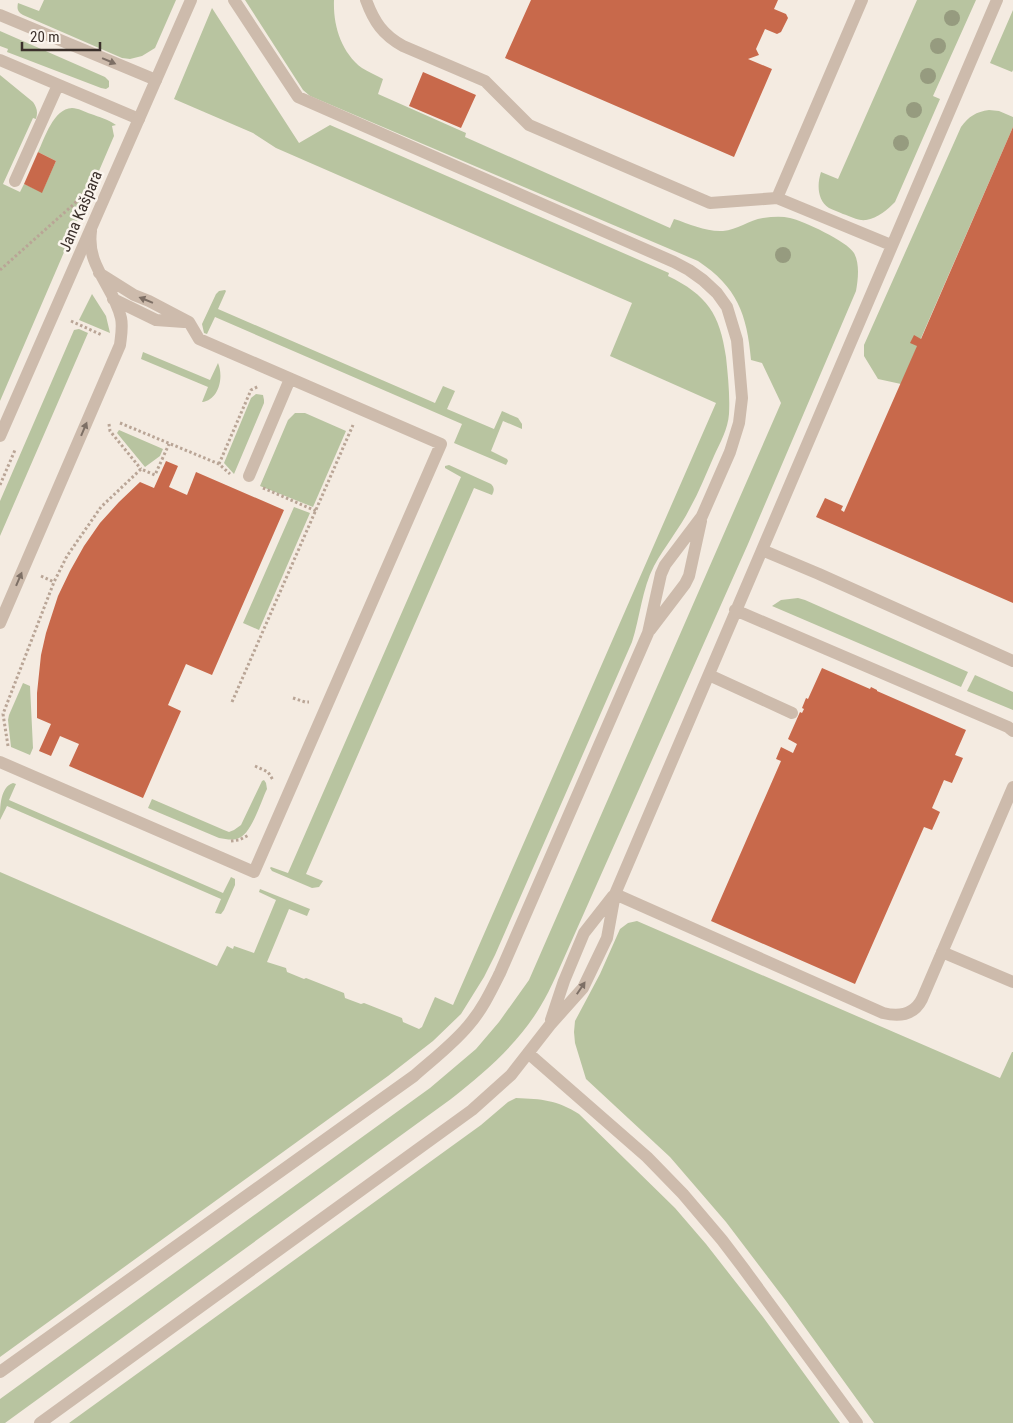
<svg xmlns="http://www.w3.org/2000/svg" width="1013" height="1423" viewBox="0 0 1013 1423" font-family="'Roboto Condensed',sans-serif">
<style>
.green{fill:#b8c4a0}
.building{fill:#c8694b}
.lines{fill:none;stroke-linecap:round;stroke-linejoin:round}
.path{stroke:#b9a596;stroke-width:3;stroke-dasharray:2.5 2.5;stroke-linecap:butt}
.service{stroke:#cdbbac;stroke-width:12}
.minor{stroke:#cdbbac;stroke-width:12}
.tree{fill:#969b7f}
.oneway{fill:#7d6f65}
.labels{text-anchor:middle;stroke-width:5;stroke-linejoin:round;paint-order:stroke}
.street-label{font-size:16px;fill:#3b302b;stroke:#fbf5ee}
</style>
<rect width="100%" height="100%" fill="#f4ebe1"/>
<!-- green -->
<path class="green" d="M 44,0 L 176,0 L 155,48 L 142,56 L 130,59 L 122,58 L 23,15 C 17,12 17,8 18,3 L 39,11 Z
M 245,0 L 334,0 C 333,25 341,52 362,68 C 368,72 376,75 383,79 L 378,94 L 466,133 L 465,137 L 670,228 L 674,219 C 690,224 706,232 723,231 C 737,230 749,220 763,218 C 772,217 781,216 790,218 C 803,221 847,241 854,253 C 860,264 858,279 856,291 L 748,544 L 556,976 C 551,987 546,997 540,1007 C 518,1044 484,1073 451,1099 L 5,1423 L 0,1423 L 0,1399 L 430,1088 L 476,1049 L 499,1022 L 529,980 L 781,403 L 762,363 L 751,360 C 747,314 737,287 698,261 L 310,96 L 303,90 Z
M 917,0 L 976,0 L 933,96 L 940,99 L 895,202 C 887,210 878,218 866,220 C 858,221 850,216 843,214 C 839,212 833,210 829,208 C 817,200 817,184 821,172 L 838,179 Z
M 212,8 L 299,143 L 330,125 L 669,273 L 668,276 C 707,295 720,314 726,357 C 728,376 730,395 729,414 C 728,429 720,443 714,456 C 706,474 699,492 690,508 C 680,528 665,546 654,566 C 642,589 640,617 632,642 L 495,955 L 484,977 L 461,1014 L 433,1041 L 388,1076 L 0,1357 L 0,872 L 217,966 L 227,946 L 233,949 L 234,946 L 254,953 L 276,900 L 259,892 L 260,889 L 310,909 L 307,916 L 289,909 L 267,962 L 286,968 L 287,972 L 304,979 L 306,978 L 344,993 L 345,998 L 361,1004 L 364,1003 L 402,1018 L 403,1022 L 419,1029 L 422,1027 L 435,997 L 453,1005 L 716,403 L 610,356 L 632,303 L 276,148 L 253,133 L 174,99 Z
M 1013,10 L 1013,70 L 1012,72 L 990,63 Z
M 0,31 L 105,77 L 109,81 L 109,87 L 106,89 L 101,88 L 7,52 L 8,49 L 0,46 Z
M 0,75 L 33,102 C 37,108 38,112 36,119 L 33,118 L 3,184 L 20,192 L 24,184 L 42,192 L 56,161 L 38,152 C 45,138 53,109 72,108 C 78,108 85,112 91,114 C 99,117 108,119 116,125 L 112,126 L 114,136 L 0,401 Z
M 989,110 L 999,111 L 1013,117 L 1013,127 L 901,384 L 878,379 L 864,356 L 864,345 L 961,127 C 969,116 976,112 989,110 Z
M 225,290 L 226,291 L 218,309 L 435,403 L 443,386 L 455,391 L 447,409 L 494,429 L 502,411 L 518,418 L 522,424 L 522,429 L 503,421 L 491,451 L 507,459 L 508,461 L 506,465 L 454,443 L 462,424 L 215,317 L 207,334 L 204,333 L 202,324 L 216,294 L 219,291 Z
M 92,294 L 106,316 L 110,333 L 79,320 Z
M 79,329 L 88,333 L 0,536 L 0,501 L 74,330 Z
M 143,352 L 210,380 L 218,363 C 224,377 219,400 202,402 L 208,387 L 141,359 Z
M 256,394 L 263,395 L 264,400 L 264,403 L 234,474 L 224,463 L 251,398 Z
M 295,413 L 305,413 L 346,431 L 313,507 L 260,486 L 288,420 Z
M 119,430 L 163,449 L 160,456 L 145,467 L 117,433 Z
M 449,465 L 491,484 C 495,488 494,491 492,495 L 474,488 L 306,874 L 323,881 L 319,887 L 312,888 L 272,871 L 270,868 L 271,867 L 288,873 L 461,477 L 445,468 L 445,466 Z
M 294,507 L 310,513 L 259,630 L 243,623 Z
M 798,598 L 805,600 L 968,672 L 961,687 L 772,606 L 781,600 Z
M 975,675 L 1013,692 L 1013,710 L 967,691 Z
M 23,683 L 30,686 L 33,748 L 30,755 L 11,747 L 8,720 L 9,715 Z
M 264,780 L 266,783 L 267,789 C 261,801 252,833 239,838 C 233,841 226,839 219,838 L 148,808 L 152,799 L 224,830 L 229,832 L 234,830 L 241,825 L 262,781 Z
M 13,783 L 16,784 L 9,800 L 223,893 L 231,877 L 235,879 L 235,885 L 224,910 L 221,914 L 215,913 L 221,899 L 7,806 L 0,820 C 0,808 0,787 13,783 Z
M 637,921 L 1000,1078 L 1012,1052 L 1013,1052 L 1013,1423 L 874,1423 L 786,1301 L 726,1222 L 670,1157 L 586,1079 L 575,1043 L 574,1032 L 575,1021 L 600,974 L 620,929 L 628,923 Z
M 516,1098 C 542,1099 557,1100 579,1114 L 675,1208 L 706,1244 L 763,1317 L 840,1423 L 69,1423 L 481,1125 L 508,1102 Z"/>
<!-- building -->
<path class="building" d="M 531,0 L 778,0 L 774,9 L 786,14 L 788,18 L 781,32 L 777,34 L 765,29 L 756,49 L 759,55 L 748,59 L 772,69 L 734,157 L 505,58 Z
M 423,72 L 476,95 L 461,128 L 409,106 Z
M 1013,127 L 1013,603 L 816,517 L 825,498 L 843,506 L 841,510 L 844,512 L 917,346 L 910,343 L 914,335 L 921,339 Z
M 38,152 L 56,161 L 42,193 L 24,184 Z
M 166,461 L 178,466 L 169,487 L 187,495 L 196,472 L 284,510 L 212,675 L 186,664 L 168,705 L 181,711 L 143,798 L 69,766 L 79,744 L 60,736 L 51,756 L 39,751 L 51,724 L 37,718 L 37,693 L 41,655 L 46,633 L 58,596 L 70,571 L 84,546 L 100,523 L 119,502 L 140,482 L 154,488 Z
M 822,668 L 870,689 L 871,687 L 877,690 L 877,691 L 966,730 L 955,755 L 963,758 L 952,783 L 944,780 L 932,808 L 940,812 L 932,830 L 924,827 L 855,984 L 711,921 L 781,761 L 776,759 L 781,747 L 793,753 L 797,744 L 788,739 L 800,712 L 802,713 L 804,709 L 802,708 L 806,698 L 808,699 Z"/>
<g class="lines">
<!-- path -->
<path class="path" d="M 0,270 L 74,204 L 84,193
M 71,321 L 102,335
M 120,423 L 219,464 L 230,474
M 109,424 L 110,431 L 141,469
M 219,464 L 251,390 L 259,386
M 0,485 L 15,450
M 263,488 L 316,511
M 41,576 L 54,582
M 293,698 L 305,702 L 309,702
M 232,702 L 353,425
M 8,746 L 3,714 L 54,582 L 67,556 L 101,507 L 141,469 L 155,475 L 169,444
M 255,766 L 268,772 L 273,780
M 231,841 L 239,840 L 249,835"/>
<!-- service -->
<path class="service" d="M 366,0 C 374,22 383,35 403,46 L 485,81 L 529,125 L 710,203 L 777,198 L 891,245
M 997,0 L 762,550 L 819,574 L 1013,661
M 0,15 L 156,80
M 0,60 L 139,119
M 15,181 L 58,85
M 777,198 L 862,0
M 113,299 L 156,320 L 184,322
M 249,476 L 290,379
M 735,610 L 1008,727 L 1013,731
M 0,623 L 120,345 C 121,336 123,327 121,318 C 114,286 86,267 91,231
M 650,630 L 685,584 L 689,576 L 701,521
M 709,675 L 792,713
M 0,762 L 254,872 L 441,444 L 199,339 L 189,322 L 149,301 L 134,295 L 99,273
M 615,894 L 883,1013 C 899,1017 914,1015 922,999 L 1013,787
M 942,952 L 1013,982
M 551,1020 L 564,981 L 584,933 L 613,896
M 528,1053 L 647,1157 L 683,1194 L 722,1240 L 744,1269 L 857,1423
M 0,1372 L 414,1076 C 432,1060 452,1045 468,1026 C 482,1010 491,991 500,973 L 648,633 L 661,574 L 665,565 L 702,516 L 730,452 L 739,423 L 742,398 L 737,340 L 727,307 L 717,293 L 703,280 L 689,270 L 674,262 L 298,97 L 234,0
M 40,1423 L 472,1110 L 511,1075 L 550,1025 L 583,988 L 607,938 L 615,894 L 762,550"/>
<!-- minor -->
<path class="minor" d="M 0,436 L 191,0"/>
</g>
<!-- trees -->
<g class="tree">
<circle cx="952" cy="18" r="8"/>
<circle cx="938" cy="46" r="8"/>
<circle cx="928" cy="76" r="8"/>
<circle cx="914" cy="110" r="8"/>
<circle cx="901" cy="143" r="8"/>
<circle cx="783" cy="255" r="8"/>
</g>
<!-- one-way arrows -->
<defs><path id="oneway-solid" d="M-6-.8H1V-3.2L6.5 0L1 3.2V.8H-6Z" transform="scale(1.25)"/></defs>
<g class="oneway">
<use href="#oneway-solid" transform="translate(109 61) rotate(23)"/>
<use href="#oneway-solid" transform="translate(146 300) rotate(-158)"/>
<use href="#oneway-solid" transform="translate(84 429) rotate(-67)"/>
<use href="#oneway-solid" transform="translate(19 579) rotate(-67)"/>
<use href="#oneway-solid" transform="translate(581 988) rotate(-56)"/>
</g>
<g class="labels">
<!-- street labels -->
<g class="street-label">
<text transform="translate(80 211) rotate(-67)" y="6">Jana Kašpara</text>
</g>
</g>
<!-- scale -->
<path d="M22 42v8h78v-8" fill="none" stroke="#3b302b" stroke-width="2.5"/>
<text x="30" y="42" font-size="15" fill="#3b302b" stroke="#fbf5ee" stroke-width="4" paint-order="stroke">20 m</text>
</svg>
